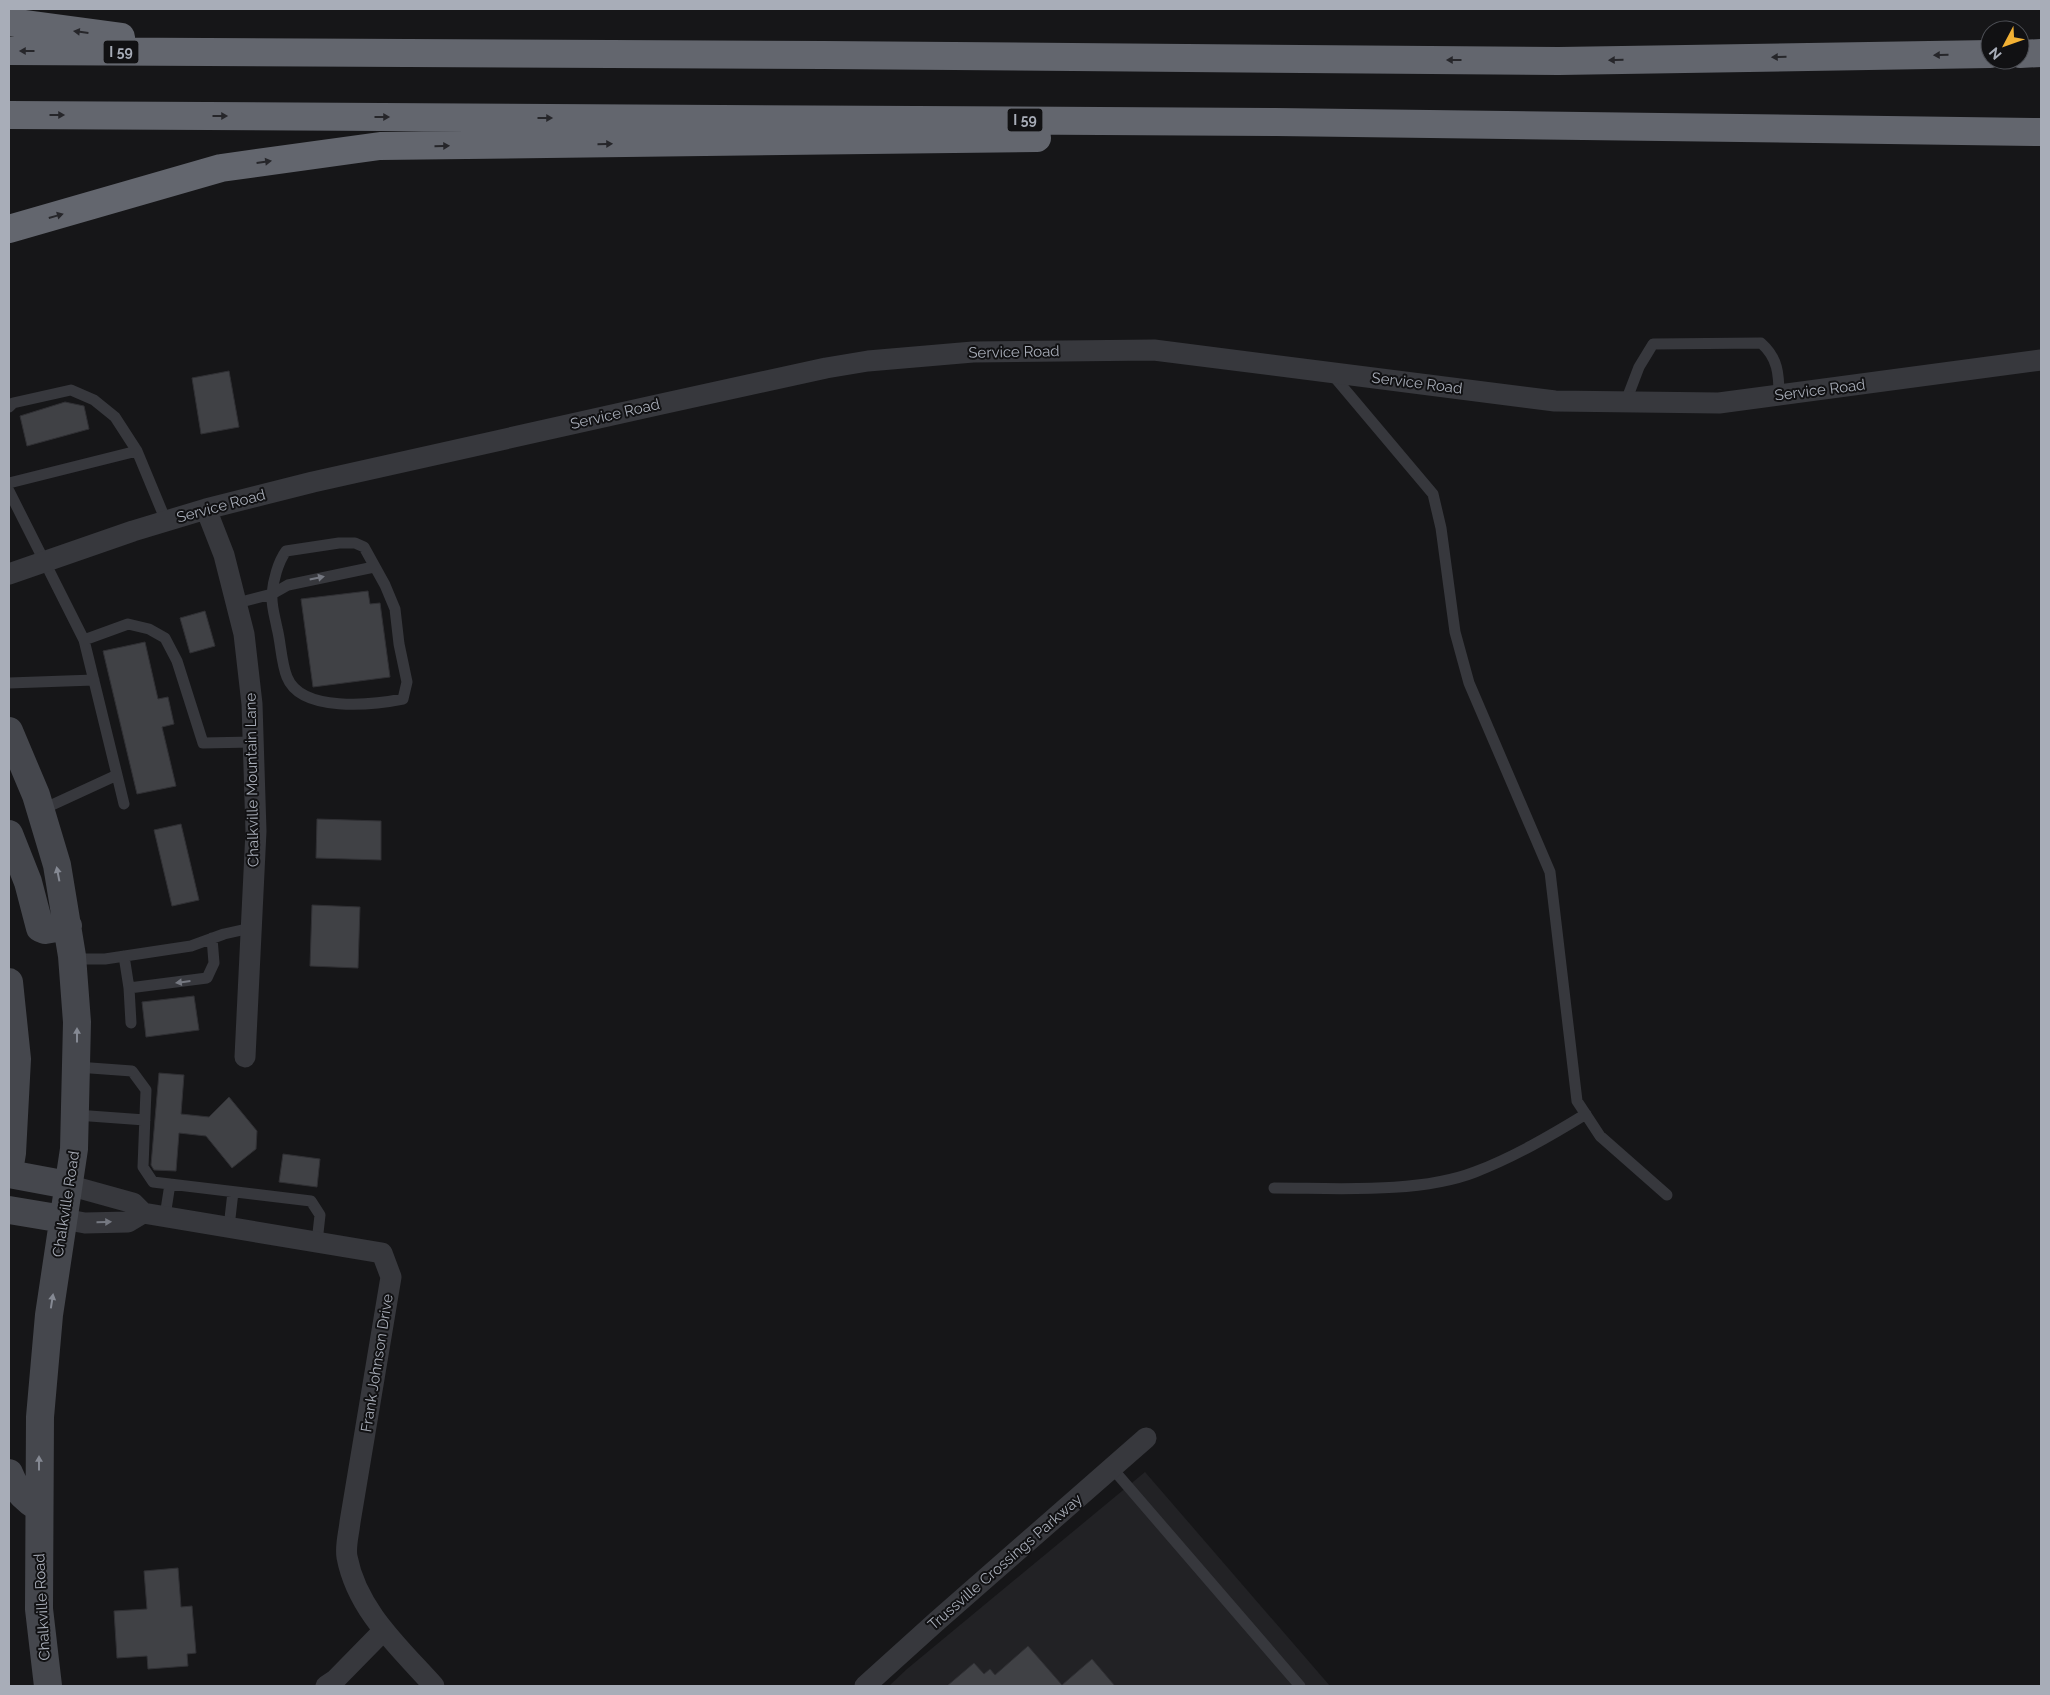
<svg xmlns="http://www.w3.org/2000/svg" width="2050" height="1695" viewBox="0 0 2050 1695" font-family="Raleway,sans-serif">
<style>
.built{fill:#222225}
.building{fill:#404145;stroke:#303034}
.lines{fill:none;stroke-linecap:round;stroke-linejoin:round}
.service{stroke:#37383d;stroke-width:11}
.minor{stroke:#37383d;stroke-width:21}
.secondary{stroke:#45474d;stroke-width:28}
.motorway{stroke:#63666e;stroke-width:28}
.oneway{fill:#26262a}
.oneway2{fill:#757881}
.oneway3{fill:#858993}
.labels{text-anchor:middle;stroke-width:4;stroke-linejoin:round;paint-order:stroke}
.shield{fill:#111113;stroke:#7b7e86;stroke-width:1}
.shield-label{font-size:14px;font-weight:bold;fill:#a8adb8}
.street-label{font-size:15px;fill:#a8adb8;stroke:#111113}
</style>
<rect width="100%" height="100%" fill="#161618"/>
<!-- built -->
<path class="built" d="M 1145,1472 L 1330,1686 L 889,1686 L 907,1669 Z"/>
<!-- building -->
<path class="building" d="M 229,371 L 239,427 L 201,434 L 192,378 Z
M 65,402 L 84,406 L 89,429 L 27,446 L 20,416 Z
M 368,591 L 370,604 L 380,603 L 390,677 L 313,687 L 301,599 Z
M 205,611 L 215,646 L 190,653 L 180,618 Z
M 145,642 L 158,699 L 168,697 L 174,724 L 162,727 L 176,786 L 137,794 L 103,651 Z
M 317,819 L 381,821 L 381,860 L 316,858 Z
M 181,824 L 199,900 L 172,906 L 154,830 Z
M 312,905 L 360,907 L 358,968 L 310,966 Z
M 194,996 L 199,1030 L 146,1037 L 142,1002 Z
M 159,1073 L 184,1075 L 181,1114 L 209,1117 L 229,1097 L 257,1131 L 256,1149 L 232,1168 L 206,1136 L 179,1133 L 176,1171 L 154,1170 L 151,1165 Z
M 283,1154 L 320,1159 L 317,1187 L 279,1182 Z
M 178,1568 L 181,1607 L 192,1606 L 196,1653 L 187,1654 L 188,1666 L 148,1669 L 147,1656 L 117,1658 L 114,1611 L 147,1609 L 144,1571 Z
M 1028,1646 L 1062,1685 L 1092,1659 L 1115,1686 L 947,1686 L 974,1663 L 984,1674 L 990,1669 L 995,1675 Z"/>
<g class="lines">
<!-- service -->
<path class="service" d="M 1331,373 L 1433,494 L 1441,528 L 1455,632 L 1469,683 L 1550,872 L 1577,1101 L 1600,1136 L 1667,1195
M 1626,401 L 1639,367 L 1653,344 L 1761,343 C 1778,358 1779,374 1779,396
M 9,407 L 13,403 L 71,390 L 94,400 L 115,417 L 137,451 L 166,521
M 9,483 L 137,451
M 9,491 L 84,640 L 128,624 L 149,629 L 165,638 L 177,661 L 203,743 L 253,742
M 339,543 L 355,543 L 364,547 L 385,585 L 395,609 L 399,644 L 407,682 L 403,699 C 373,705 301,713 287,677 C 281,662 281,643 277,628 C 275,617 271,605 272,594 C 273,581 278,562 286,551 Z
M 237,603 L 272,594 L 288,585 L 374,567
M 9,683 L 94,680
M 117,775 L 124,804
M 41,810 L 117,775 L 84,640
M 124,956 L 129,988 L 131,1023
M 72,959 L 105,959 L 191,946 L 224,934 L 251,928
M 129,988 L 207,978 L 214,963 L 212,938
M 77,1067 L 132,1071 L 146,1090 L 143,1167 L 153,1182 L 311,1201 L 320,1215 L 317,1242
M 76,1115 L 145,1120
M 1274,1188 C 1335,1188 1418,1194 1475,1172 C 1514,1157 1550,1136 1586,1114
M 165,1216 L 170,1184
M 229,1227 L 233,1192
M 1112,1468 L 1300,1686"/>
<!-- minor -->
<path class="minor" d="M 206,509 L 224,555 L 244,634 L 252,704 L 256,831 L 245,1057
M 9,574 L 133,531 L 206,509 L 313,482 L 657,405 L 826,368 L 868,361 L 973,352 L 1154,350 L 1555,401 L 1719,403 L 2041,360
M 68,1185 L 133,1203 L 143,1213
M 63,1219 L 85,1223 L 128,1222 L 143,1213 L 382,1253 L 391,1277 L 350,1522 C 349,1533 345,1546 347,1557 C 357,1610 399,1647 434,1686
M 326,1686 L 335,1680 L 384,1630
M 865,1686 L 937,1621 L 1146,1438"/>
<!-- secondary -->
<path class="secondary" d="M 9,731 L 36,795 L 57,865 L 72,956 L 77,1022 L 74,1149 L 49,1315 L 40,1417 L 39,1609 L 48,1686
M 9,834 L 28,882 L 40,928 L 45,930 L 68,926
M 9,982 L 17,1059 L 12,1153 L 9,1171
M 9,1174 L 68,1185
M 9,1210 L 63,1219
M 9,1473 C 14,1488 26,1500 39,1508"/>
<!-- motorway -->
<path class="motorway" d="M 9,22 L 121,37
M 9,51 L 824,55 L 1559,61 L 1990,54
M 2020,54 L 2041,53
M 9,115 L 1276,122 L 2041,132
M 9,229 L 221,168 L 380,146 L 1037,138"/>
</g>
<!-- one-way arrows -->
<defs><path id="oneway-solid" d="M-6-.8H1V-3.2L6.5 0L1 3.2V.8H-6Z" transform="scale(1.25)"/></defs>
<g class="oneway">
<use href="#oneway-solid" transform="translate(81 32) rotate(-173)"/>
<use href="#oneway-solid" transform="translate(27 51) rotate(-180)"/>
<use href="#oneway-solid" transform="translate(1941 55) rotate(179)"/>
<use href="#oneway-solid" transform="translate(1779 57) rotate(179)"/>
<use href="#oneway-solid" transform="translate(1454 60) rotate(-180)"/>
<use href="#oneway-solid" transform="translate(1616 60) rotate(179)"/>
<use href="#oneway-solid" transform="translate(57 115)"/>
<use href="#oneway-solid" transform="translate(220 116)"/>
<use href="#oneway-solid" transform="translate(382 117)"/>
<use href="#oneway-solid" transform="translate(545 118)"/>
<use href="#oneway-solid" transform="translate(605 144) rotate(-1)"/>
<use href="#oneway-solid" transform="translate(442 146) rotate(-1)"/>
<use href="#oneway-solid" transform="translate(264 162) rotate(-8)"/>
<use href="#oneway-solid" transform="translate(56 216) rotate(-16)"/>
</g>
<g class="oneway2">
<use href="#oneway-solid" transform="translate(317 578) rotate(-12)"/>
<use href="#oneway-solid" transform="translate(183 982) rotate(173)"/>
<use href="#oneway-solid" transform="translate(104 1222) rotate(-1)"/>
</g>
<g class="oneway3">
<use href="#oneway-solid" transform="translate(58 874) rotate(-101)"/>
<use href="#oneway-solid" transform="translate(77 1035) rotate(-90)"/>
<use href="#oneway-solid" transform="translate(52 1301) rotate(-81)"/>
<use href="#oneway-solid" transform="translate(39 1463) rotate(-90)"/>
</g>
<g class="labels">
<!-- shield labels -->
<g class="shield">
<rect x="103.5" y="40.5" width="35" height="23" rx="4"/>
<rect x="1007.5" y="108.5" width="35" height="23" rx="4"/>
</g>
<g class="shield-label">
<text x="121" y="57">I 59</text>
<text x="1025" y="125">I 59</text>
</g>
<!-- street labels -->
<g class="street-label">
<text transform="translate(1014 352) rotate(-1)" y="5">Service Road</text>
<text transform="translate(1417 383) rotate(7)" y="5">Service Road</text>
<text transform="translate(1820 390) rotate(-7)" y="5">Service Road</text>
<text transform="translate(615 414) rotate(-13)" y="5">Service Road</text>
<text transform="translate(221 506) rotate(-15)" y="5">Service Road</text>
<text transform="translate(252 780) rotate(-91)" y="5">Chalkville Mountain Lane</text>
<text transform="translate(66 1204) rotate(-81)" y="5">Chalkville Road</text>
<text transform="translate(377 1363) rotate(-81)" y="5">Frank Johnson Drive</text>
<text transform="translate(1005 1562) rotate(-41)" y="5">Trussville Crossings Parkway</text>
<text transform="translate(42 1607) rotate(-93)" y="5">Chalkville Road</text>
</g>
</g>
<!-- border -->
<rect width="2050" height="1695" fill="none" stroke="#a8adb8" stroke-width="20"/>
<!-- north arrow -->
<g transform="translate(2005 45) rotate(229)"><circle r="24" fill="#111113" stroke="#4d4f55"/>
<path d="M0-4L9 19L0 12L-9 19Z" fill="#f2b134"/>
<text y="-8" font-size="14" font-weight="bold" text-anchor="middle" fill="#a8adb8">N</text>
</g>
</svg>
